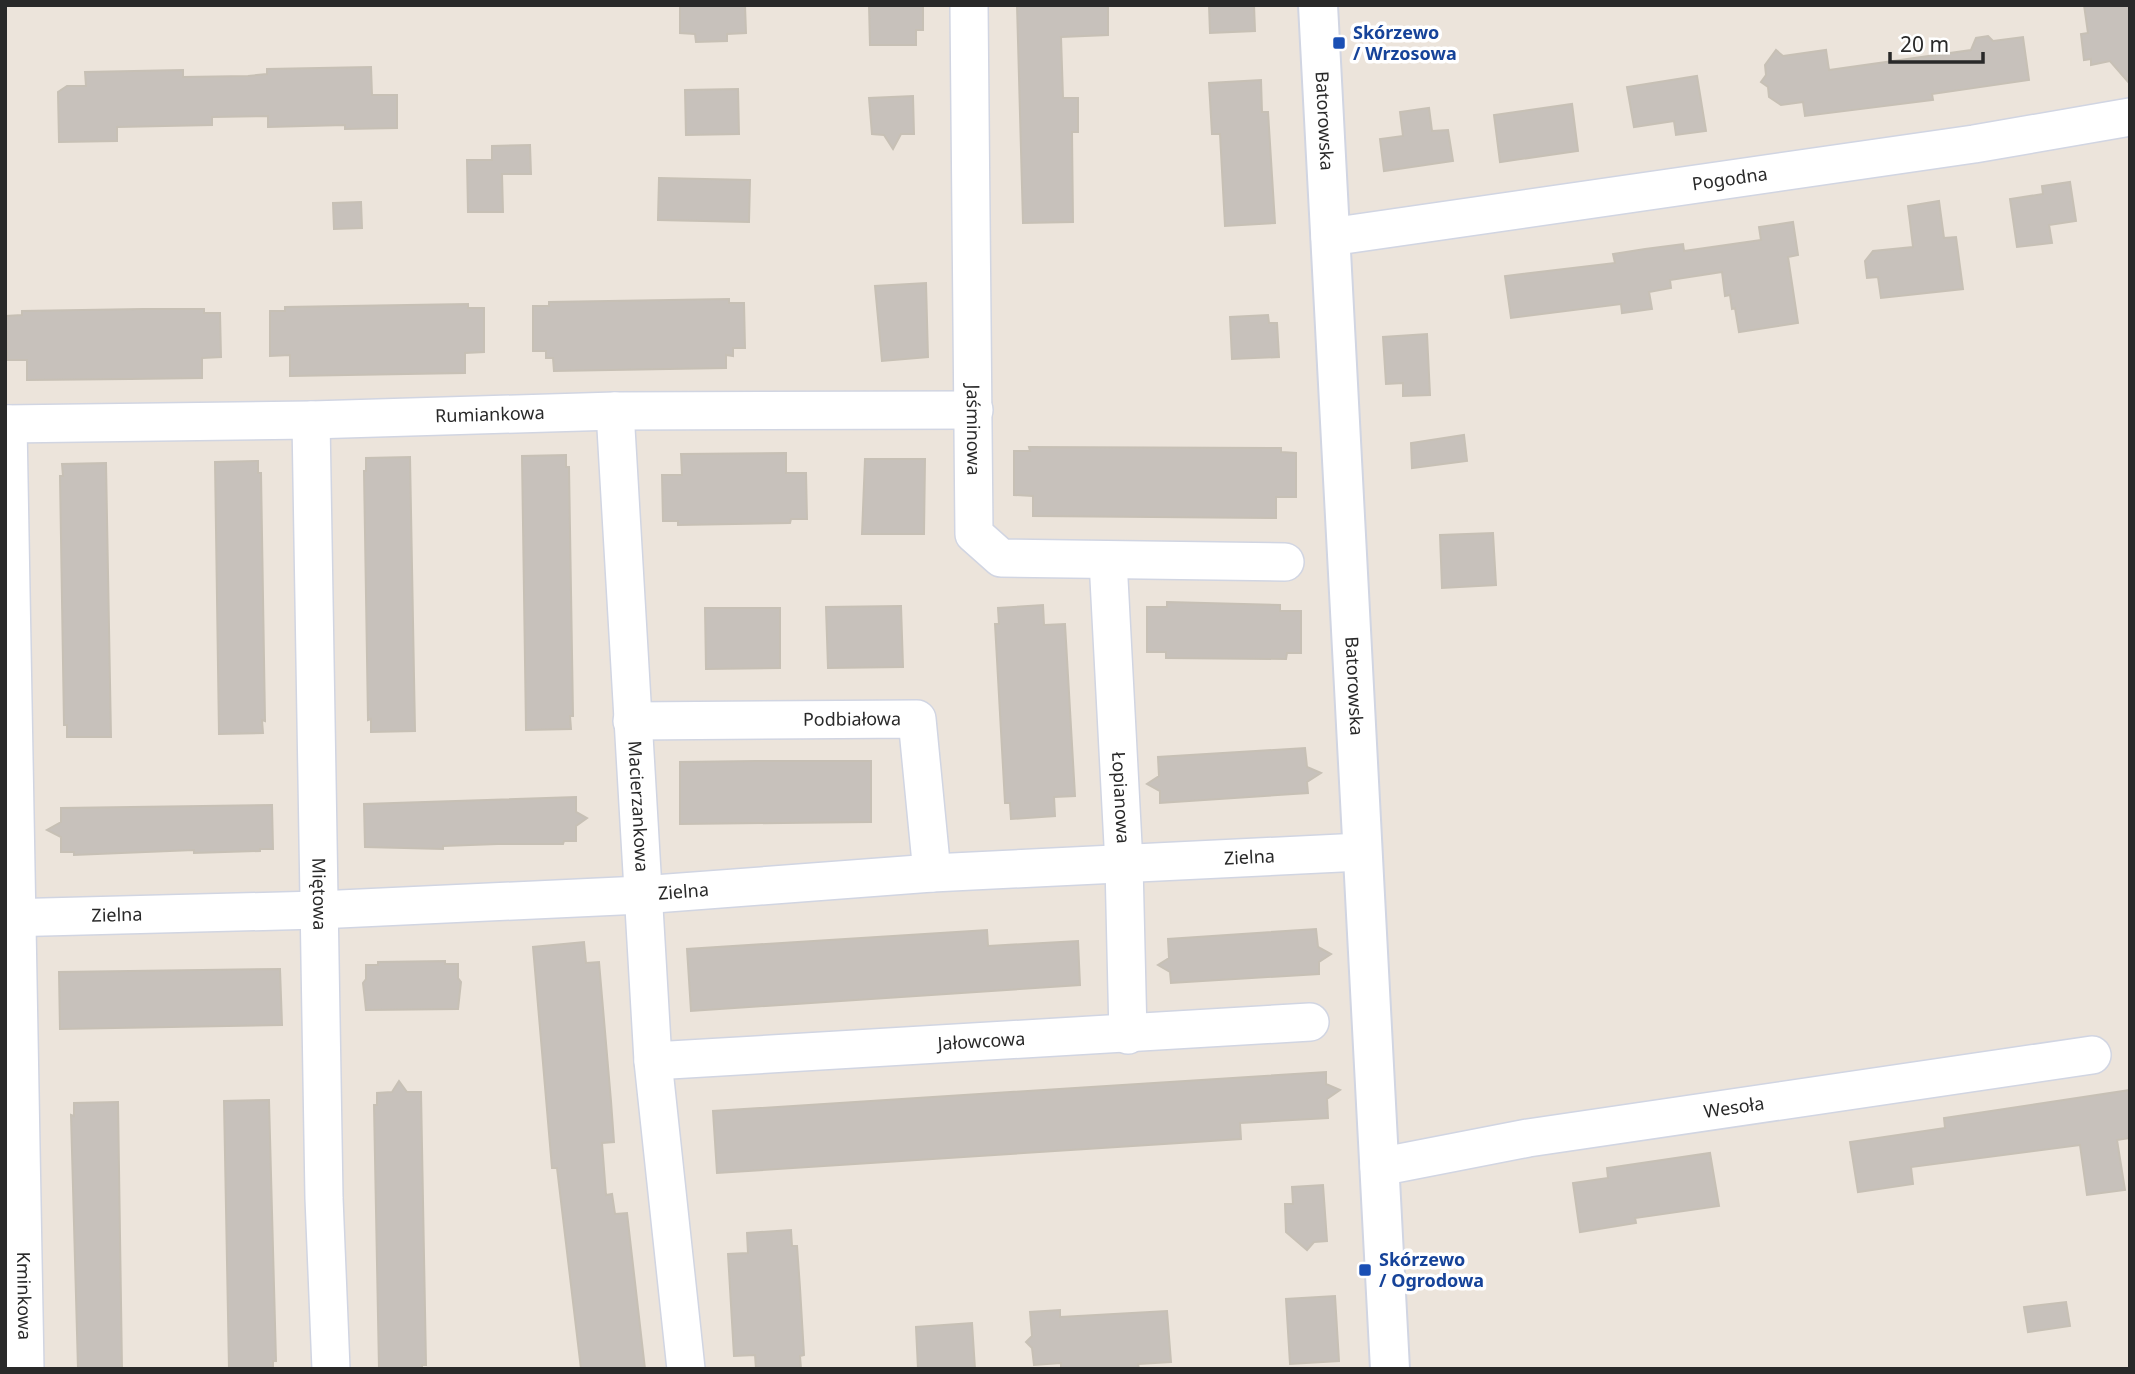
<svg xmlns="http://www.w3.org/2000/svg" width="2135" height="1374" viewBox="0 0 2135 1374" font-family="'Noto Sans',sans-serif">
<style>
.building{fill:#c7c1bb;stroke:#c7c0b5;stroke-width:2}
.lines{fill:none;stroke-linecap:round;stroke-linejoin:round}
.street-casing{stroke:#d1d5e2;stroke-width:40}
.secondary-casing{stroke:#d1d5e2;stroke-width:42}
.street{stroke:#fff;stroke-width:37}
.secondary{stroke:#fff;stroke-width:38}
.transit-dot{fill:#1a4fb4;stroke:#fff;stroke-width:2.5}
.labels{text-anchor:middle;stroke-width:7;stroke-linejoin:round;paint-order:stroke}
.transit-label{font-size:18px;font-weight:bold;fill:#164399;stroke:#fff;text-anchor:start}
.street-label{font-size:18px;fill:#292929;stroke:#fff}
</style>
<rect width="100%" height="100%" fill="#ece4db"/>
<!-- building -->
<path class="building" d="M 680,5 L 745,5 L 746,33 L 727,34 L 727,41 L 696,42 L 695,34 L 680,33 Z
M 869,5 L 923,6 L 923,30 L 916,30 L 916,45 L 870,45 Z
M 1017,5 L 1108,5 L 1108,35 L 1061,37 L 1063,98 L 1078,98 L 1078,132 L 1072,132 L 1073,222 L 1023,223 Z
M 1209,5 L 1254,5 L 1255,31 L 1210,33 Z
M 2084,5 L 2130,5 L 2130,84 L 2110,61 L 2091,65 L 2091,59 L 2084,60 L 2081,34 L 2088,33 Z
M 1988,36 L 1993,41 L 2023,37 L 2029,80 L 1932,94 L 1933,100 L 1805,116 L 1803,102 L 1781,105 L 1769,97 L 1768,87 L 1761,82 L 1766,75 L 1765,65 L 1776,50 L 1783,56 L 1826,50 L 1829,70 L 1971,50 L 1976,38 Z
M 371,67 L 372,95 L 397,95 L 397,128 L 345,129 L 345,125 L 268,127 L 268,116 L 212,117 L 212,125 L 117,127 L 117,141 L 59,142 L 58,92 L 67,86 L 86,86 L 85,72 L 183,70 L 183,77 L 248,76 L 267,74 L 267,69 Z
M 1697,76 L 1706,131 L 1676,135 L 1674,121 L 1634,127 L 1627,87 Z
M 1261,80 L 1262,112 L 1268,112 L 1275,223 L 1225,226 L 1220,134 L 1212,134 L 1209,83 Z
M 738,89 L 739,134 L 686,135 L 685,90 Z
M 913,96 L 914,134 L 901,134 L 893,149 L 884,135 L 872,134 L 869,98 Z
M 1572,104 L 1578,151 L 1500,162 L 1494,115 Z
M 1429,108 L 1432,131 L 1448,130 L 1453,161 L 1384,171 L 1380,139 L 1403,136 L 1400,112 Z
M 530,145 L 531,174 L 502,174 L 503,212 L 468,212 L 467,160 L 492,160 L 492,146 Z
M 659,178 L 750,180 L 749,222 L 658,220 Z
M 2070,182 L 2076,221 L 2049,225 L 2052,243 L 2017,247 L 2010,199 L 2043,194 L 2042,186 Z
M 1939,201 L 1944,238 L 1956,237 L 1963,289 L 1881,298 L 1878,277 L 1867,278 L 1865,261 L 1873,251 L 1913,247 L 1908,206 Z
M 361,202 L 362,228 L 334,229 L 333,203 Z
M 1793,222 L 1798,255 L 1788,257 L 1798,323 L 1739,332 L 1735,308 L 1732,309 L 1730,295 L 1725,296 L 1722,272 L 1670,280 L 1671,288 L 1649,292 L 1652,309 L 1622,313 L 1621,304 L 1511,318 L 1505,276 L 1615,263 L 1613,254 L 1645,249 L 1683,244 L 1684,251 L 1761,240 L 1759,227 Z
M 926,283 L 928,357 L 882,361 L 875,286 Z
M 729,299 L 729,303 L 744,303 L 745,348 L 733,348 L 733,356 L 726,355 L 726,368 L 554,371 L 553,358 L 546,358 L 546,351 L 533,351 L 533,306 L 549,306 L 549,302 Z
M 468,304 L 468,308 L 484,308 L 484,352 L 465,353 L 465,373 L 290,376 L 290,355 L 270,356 L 270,311 L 285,311 L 285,307 Z
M 143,309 L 204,309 L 204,313 L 220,313 L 221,357 L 202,358 L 202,378 L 130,379 L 27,380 L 27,360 L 7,360 L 6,316 L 22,315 L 22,311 Z
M 1268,315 L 1269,323 L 1277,323 L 1279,357 L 1232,359 L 1230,317 Z
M 1427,334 L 1430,395 L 1403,396 L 1403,383 L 1386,384 L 1383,337 Z
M 1464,435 L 1467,461 L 1412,468 L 1411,443 Z
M 1029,447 L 1281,448 L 1281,452 L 1296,453 L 1296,497 L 1276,497 L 1276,518 L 1033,516 L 1033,496 L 1014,495 L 1014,451 L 1030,451 Z
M 786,453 L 786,473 L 806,473 L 807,519 L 791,519 L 790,523 L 678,525 L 678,521 L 663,521 L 662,475 L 682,475 L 681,454 Z
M 566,455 L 566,467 L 569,467 L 573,716 L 570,716 L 571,729 L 526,730 L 522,456 Z
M 410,457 L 415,731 L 371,732 L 371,719 L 368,720 L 364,471 L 366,471 L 366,458 Z
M 865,459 L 925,459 L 924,534 L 862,534 Z
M 258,461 L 258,473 L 261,473 L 265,721 L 262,720 L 263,733 L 219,734 L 215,462 Z
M 106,463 L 111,737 L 67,737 L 67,725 L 64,725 L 60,476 L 63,476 L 62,464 Z
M 1493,533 L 1496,585 L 1442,588 L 1440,535 Z
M 1167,602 L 1280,605 L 1280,611 L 1301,611 L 1301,653 L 1287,653 L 1286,659 L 1166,658 L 1166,652 L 1147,652 L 1147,607 L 1167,607 Z
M 1043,605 L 1044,625 L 1065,624 L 1075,796 L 1054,797 L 1055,816 L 1011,819 L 1010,803 L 1005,803 L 995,624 L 999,624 L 998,608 Z
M 901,606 L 903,667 L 828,668 L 826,607 Z
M 705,608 L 780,608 L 780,668 L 706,669 Z
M 1305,748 L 1307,767 L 1321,773 L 1307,782 L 1308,793 L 1160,803 L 1160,791 L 1147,784 L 1159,776 L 1158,757 Z
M 755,761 L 871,761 L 871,822 L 680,824 L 680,762 Z
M 576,797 L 576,812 L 587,818 L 576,826 L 576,841 L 564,841 L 563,844 L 498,844 L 443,846 L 443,849 L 365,847 L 364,804 Z
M 272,805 L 273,849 L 260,849 L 260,851 L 194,853 L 194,850 L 74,855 L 74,852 L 61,852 L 61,837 L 47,830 L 61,822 L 61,808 Z
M 1316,929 L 1318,947 L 1331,954 L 1319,962 L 1319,974 L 1171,983 L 1170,972 L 1158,965 L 1169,958 L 1168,939 Z
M 987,930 L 988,946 L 1078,941 L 1080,985 L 691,1011 L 687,949 Z
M 584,942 L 586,963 L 599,962 L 611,1101 L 614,1142 L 602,1143 L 606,1195 L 612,1194 L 615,1214 L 627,1213 L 645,1369 L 581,1369 L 557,1168 L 552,1168 L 533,947 Z
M 445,961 L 445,964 L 458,964 L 458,978 L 461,982 L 458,1009 L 366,1010 L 363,983 L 366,979 L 366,965 L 378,965 L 378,962 Z
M 280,969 L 282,1025 L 60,1029 L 59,972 Z
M 1326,1072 L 1326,1084 L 1340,1090 L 1327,1099 L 1328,1118 L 1240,1123 L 1241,1139 L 717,1173 L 713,1111 Z
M 399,1081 L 407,1092 L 421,1092 L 426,1365 L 422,1365 L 422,1369 L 379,1369 L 374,1105 L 377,1105 L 377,1093 L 392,1092 Z
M 2130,1090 L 2130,1138 L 2117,1140 L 2125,1190 L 2087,1195 L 2080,1145 L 1911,1167 L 1913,1184 L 1858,1192 L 1850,1142 L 1945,1128 L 1944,1118 Z
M 269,1100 L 276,1361 L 273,1361 L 273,1369 L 229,1369 L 224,1101 Z
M 118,1102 L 122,1369 L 78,1369 L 71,1115 L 74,1116 L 74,1103 Z
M 1710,1153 L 1719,1206 L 1635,1218 L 1636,1223 L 1580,1232 L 1573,1183 L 1608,1178 L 1607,1168 Z
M 1323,1185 L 1327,1241 L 1314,1242 L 1307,1250 L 1286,1232 L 1285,1204 L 1293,1204 L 1292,1187 Z
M 791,1230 L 792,1246 L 797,1246 L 800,1288 L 804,1355 L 800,1356 L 801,1369 L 756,1369 L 755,1355 L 734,1356 L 728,1254 L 748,1253 L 747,1233 Z
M 1335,1296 L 1339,1361 L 1290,1364 L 1286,1299 Z
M 2066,1302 L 2070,1326 L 2028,1332 L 2024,1307 Z
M 1060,1310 L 1060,1317 L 1167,1311 L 1171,1362 L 1138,1364 L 1139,1369 L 1061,1369 L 1061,1363 L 1034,1365 L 1032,1348 L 1026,1342 L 1032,1336 L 1030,1312 Z
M 972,1323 L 975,1369 L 918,1369 L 916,1327 Z"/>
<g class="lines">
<!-- street casing -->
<g class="street-casing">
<g id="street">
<path id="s1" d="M 969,5 L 974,534 L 1001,558 L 1285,562"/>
<path id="s2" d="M 1330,237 L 1974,144 L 2130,117"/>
<path id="s3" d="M 615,411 L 653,1061 L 686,1369"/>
<path id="s4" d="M 311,420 L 324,1198 L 331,1369"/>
<path id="s5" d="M 5,424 L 311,420 L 615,411 L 974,410"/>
<path id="s6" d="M 8,424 L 25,1369"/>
<path id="s7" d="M 1108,560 L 1124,864 L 1128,1035"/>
<path id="s8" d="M 632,721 L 917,719 L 932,873"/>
<path id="s9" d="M 5,918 L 318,910 L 641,895 L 932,873 L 1361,852"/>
<path id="s10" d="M 653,1061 L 1310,1022"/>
<path id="s11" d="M 1379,1167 L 1528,1138 L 2092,1055"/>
</g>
</g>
<!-- secondary casing -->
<g class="secondary-casing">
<g id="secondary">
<path id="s12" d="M 1318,5 L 1390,1369"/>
</g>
</g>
<!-- street -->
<use href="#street" class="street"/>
<!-- secondary -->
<use href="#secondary" class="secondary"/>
</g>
<!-- markers -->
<g class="transit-dot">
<rect x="1332" y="36" width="14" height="14" rx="3.5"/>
<rect x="1358" y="1263" width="14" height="14" rx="3.5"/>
</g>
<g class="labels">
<!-- transit labels -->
<g class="transit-label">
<text x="1353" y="39">Skórzewo<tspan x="1353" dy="21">/ Wrzosowa</tspan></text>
<text x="1379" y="1266">Skórzewo<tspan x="1379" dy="21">/ Ogrodowa</tspan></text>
</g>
<!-- street labels -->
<g class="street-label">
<text dy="6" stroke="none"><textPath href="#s12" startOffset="116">Batorowska</textPath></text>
<text dy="6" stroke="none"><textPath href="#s2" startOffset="404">Pogodna</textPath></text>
<text dy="6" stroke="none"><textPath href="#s5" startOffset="485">Rumiankowa</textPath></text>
<text dy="6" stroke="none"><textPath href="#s1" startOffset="425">Jaśminowa</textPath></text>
<text dy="6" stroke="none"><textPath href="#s12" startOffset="682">Batorowska</textPath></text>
<text dy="6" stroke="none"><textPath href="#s8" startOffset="220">Podbiałowa</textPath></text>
<text dy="6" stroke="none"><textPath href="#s7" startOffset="238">Łopianowa</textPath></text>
<text dy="6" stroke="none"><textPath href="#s3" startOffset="396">Macierzankowa</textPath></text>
<text dy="6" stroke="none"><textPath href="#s9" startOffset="1246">Zielna</textPath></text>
<text dy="6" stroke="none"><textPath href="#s9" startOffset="679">Zielna</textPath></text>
<text dy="6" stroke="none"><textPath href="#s4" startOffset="474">Miętowa</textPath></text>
<text dy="6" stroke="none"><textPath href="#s9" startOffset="112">Zielna</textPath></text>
<text dy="6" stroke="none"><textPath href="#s10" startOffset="329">Jałowcowa</textPath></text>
<text dy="6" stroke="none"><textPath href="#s11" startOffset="360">Wesoła</textPath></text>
<text dy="6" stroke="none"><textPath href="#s6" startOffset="872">Kminkowa</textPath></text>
</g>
</g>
<!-- border -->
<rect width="2135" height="1374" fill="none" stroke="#292929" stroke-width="14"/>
<!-- scale -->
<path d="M1890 52v10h93v-10" fill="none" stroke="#292929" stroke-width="3.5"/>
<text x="1900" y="52" font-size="21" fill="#292929" stroke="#ffffff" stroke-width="5" paint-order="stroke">20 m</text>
</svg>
